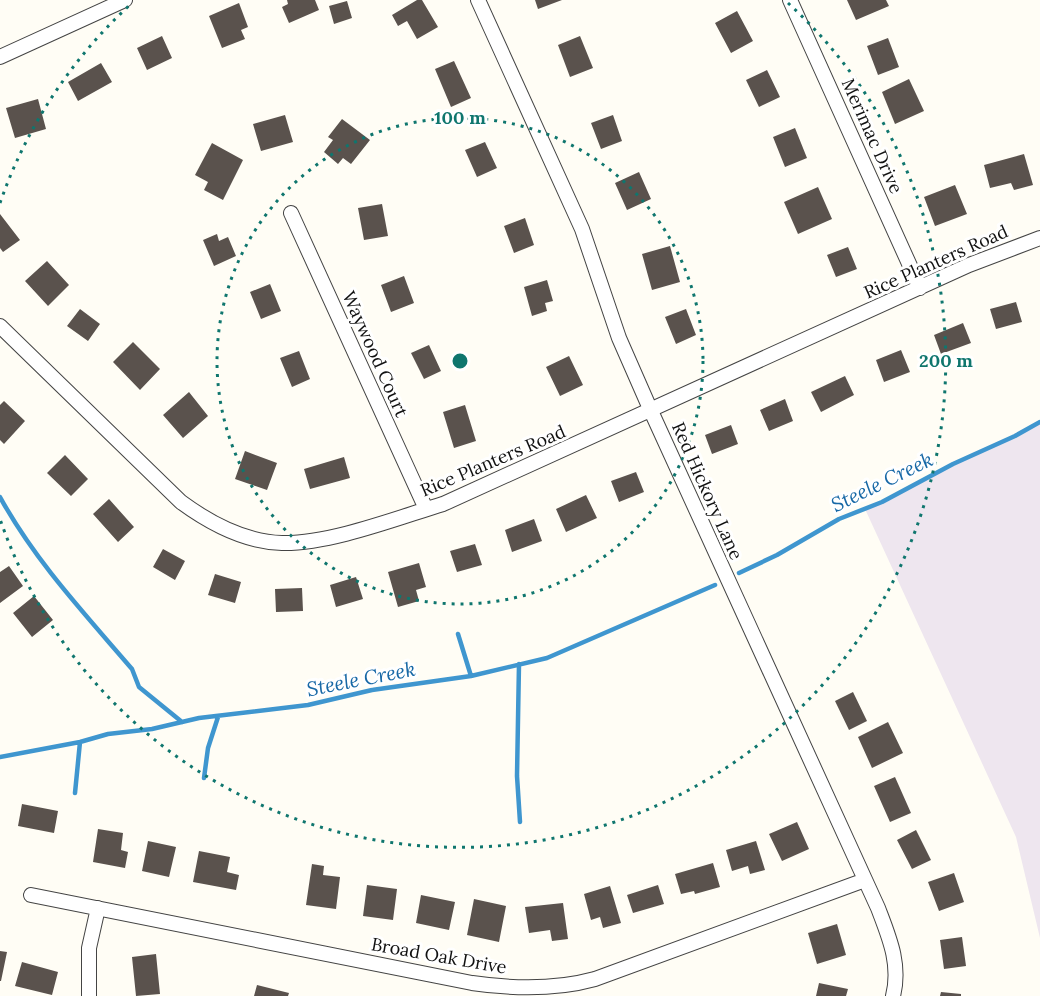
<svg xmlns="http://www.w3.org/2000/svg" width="1040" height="996" viewBox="0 0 1040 996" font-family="Lora,serif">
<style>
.industrial{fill:#eee6ef}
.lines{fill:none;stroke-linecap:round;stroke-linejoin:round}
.stream{stroke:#3f96cf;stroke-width:4.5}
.building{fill:#5a524d}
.street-casing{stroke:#444;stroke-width:16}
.street{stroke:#fff;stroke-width:14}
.ring{fill:none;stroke:#0f766e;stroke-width:3;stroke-dasharray:3 6}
.labels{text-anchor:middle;stroke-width:6;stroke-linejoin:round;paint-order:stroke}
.street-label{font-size:18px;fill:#111;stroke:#fff}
.water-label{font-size:20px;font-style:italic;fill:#1768a6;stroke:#fff}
.centre{fill:#0f766e;stroke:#fff;stroke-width:3}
.ring-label{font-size:18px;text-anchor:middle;font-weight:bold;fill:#0f766e;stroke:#fff;stroke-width:6;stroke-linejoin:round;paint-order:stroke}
</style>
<rect width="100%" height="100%" fill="#fffdf5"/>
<!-- industrial -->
<path class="industrial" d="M 1040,422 L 1040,938 L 1016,837 L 865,509 L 953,464 L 1015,436 Z"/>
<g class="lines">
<!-- stream -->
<path class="stream" d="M 0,497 C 35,561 85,614 132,669 L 139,687 L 182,722
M 739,573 L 777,555 L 839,519 L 882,502 L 953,464 L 1015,436 L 1040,422
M 458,634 L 471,676
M 519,664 L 517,776 L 520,822
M 0,757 L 80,742 L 108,734 L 152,729 L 199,718 L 308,705 L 372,690 L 471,676 L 547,658 L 715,585
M 204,778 L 208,748 L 218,717
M 75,793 L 80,742"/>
</g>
<!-- building -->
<path class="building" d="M 287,0 L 315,0 L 319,10 L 289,23 L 282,7 L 288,4 Z
M 417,0 L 422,0 L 438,27 L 417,39 L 407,21 L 398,26 L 392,15 Z
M 535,0 L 562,0 L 538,9 Z
M 847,0 L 886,0 L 889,6 L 856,20 Z
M 347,1 L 352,18 L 334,24 L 329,6 Z
M 239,3 L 248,27 L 241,30 L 245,39 L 222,48 L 209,16 Z
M 737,11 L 753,41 L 731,53 L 715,23 Z
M 162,36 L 172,58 L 147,70 L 137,48 Z
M 580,36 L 593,68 L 570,77 L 558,45 Z
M 888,38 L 899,67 L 878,75 L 867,46 Z
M 454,61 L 471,98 L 451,107 L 435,69 Z
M 101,63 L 112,82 L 78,101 L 68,82 Z
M 767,70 L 780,97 L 759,107 L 746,80 Z
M 909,79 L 924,111 L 895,124 L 882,92 Z
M 38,99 L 46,129 L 15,138 L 6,108 Z
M 285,115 L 293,142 L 261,151 L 253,124 Z
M 613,115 L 622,141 L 601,149 L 591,123 Z
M 342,119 L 370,140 L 351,164 L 343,158 L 338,164 L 324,152 L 333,140 L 328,137 Z
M 795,128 L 807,158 L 785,167 L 773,137 Z
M 485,142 L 497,168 L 477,177 L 465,150 Z
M 212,143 L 243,160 L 223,200 L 204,190 L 208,182 L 195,175 Z
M 1024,154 L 1033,185 L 1014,190 L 1011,183 L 990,188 L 984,165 Z
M 639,172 L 651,199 L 627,210 L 615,183 Z
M 955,185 L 967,214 L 935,226 L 924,197 Z
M 818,187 L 832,219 L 798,234 L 784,202 Z
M 382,204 L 388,236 L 364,240 L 358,208 Z
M 0,214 L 20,240 L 3,252 L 0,248 Z
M 525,218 L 534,245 L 514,253 L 504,226 Z
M 217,234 L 219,241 L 228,237 L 236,256 L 214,266 L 203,240 Z
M 670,246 L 680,282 L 652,290 L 642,254 Z
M 848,247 L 857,269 L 836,277 L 827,255 Z
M 47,261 L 69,285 L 48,306 L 25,281 Z
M 404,276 L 414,303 L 391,312 L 381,285 Z
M 547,280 L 553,301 L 545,303 L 547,311 L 532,316 L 524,287 Z
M 270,284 L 281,311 L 261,319 L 250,292 Z
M 1016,302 L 1022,322 L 996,329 L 990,309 Z
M 80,309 L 100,324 L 88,341 L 67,326 Z
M 686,309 L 696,335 L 676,344 L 665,317 Z
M 963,323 L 971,343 L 941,354 L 934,335 Z
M 133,342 L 160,369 L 140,390 L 113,362 Z
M 429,345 L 441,371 L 424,379 L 411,353 Z
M 901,350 L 910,372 L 884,382 L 876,360 Z
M 299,351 L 310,379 L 292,387 L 280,358 Z
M 569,356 L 583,385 L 560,396 L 546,367 Z
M 845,376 L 854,395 L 821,412 L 811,392 Z
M 189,392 L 208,416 L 183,438 L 163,415 Z
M 785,399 L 793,421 L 769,431 L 760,410 Z
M 4,401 L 25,421 L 4,444 L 0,440 L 0,405 Z
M 465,405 L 476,441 L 454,448 L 443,412 Z
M 731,425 L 738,444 L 712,454 L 705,435 Z
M 245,451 L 277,463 L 267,490 L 235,479 Z
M 65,455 L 88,479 L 71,496 L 47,473 Z
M 344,457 L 350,478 L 310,489 L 304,469 Z
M 636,472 L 644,492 L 619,502 L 611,481 Z
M 586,495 L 597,518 L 566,532 L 556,509 Z
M 109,499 L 134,527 L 118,542 L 93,514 Z
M 534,519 L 542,541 L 512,552 L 505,530 Z
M 475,544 L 482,565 L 457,572 L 450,551 Z
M 163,549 L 185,561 L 175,580 L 153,567 Z
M 419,563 L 426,587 L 416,590 L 419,601 L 398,607 L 388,572 Z
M 9,566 L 23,586 L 0,603 L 0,572 Z
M 215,574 L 241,582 L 235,603 L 208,595 Z
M 356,577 L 363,599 L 336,607 L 330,585 Z
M 302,588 L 303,611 L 276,612 L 275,589 Z
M 34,596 L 53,620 L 32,637 L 13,613 Z
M 853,692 L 867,721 L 849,730 L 835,701 Z
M 888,722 L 903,753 L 872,768 L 858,737 Z
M 895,777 L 911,813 L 890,822 L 874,786 Z
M 22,804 L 58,811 L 54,833 L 18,826 Z
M 797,822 L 809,849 L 782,861 L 769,834 Z
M 98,829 L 123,833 L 121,850 L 128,852 L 125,868 L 93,862 Z
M 916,830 L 931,860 L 912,869 L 897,840 Z
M 148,841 L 176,847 L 169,877 L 142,871 Z
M 756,841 L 765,870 L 750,874 L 748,866 L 732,871 L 726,850 Z
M 199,851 L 230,857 L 227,872 L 239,875 L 236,890 L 193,882 Z
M 713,863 L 720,887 L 695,894 L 694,891 L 681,894 L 675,874 Z
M 312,864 L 324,866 L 323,875 L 340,877 L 336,909 L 306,905 Z
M 954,873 L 964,902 L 939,911 L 928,882 Z
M 367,885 L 397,889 L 393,920 L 363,916 Z
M 658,885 L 664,904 L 633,913 L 627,895 Z
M 610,886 L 621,923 L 603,928 L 600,917 L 591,920 L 584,894 Z
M 421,895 L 455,902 L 449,930 L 416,923 Z
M 474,899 L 506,906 L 499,942 L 467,935 Z
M 563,903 L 568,939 L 552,941 L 550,930 L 529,933 L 525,907 Z
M 837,924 L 846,955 L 817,964 L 808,933 Z
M 962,937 L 966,966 L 944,969 L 940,940 Z
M 0,951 L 7,952 L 1,981 L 0,981 Z
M 156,954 L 160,994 L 136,996 L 132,957 Z
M 22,962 L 58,972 L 52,995 L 15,986 Z
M 819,983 L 848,989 L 846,996 L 816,996 Z
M 257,985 L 289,993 L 288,996 L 254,996 Z
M 941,992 L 961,994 L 961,996 L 940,996 Z"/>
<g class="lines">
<!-- street casing -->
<g class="street-casing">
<path id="street" d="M 478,0 L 582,229 L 619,338 L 651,411 L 878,908 C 889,937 901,964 893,996
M 790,0 L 920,288
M 0,57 L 125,0
M 291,213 L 426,509
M 0,326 L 181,502 C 211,524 245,542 282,543 C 330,544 397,518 443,504 L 969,265 L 1040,238
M 31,895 L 472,983 C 513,989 555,990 595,979 L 865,880
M 89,996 L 89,948 L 98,908"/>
</g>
<!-- street -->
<use href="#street" class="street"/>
</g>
<!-- distance rings -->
<g class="ring">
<circle cx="460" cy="361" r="243"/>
<path d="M0 203A486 486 0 0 1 132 3M788 3A486 486 0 1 1 0 519"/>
</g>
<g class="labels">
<!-- street labels -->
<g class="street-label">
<text transform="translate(872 136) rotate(66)" y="6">Merimac Drive</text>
<text transform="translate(936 262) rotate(-24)" y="6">Rice Planters Road</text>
<text transform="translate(375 354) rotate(66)" y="6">Waywood Court</text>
<text transform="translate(493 461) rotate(-23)" y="6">Rice Planters Road</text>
<text transform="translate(707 491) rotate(66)" y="6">Red Hickory Lane</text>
<text transform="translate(439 956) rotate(10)" y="6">Broad Oak Drive</text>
</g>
<!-- water labels -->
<g class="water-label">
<text transform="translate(882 482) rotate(-26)" y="7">Steele Creek</text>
<text transform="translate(361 679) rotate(-11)" y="7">Steele Creek</text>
</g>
</g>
<circle cx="460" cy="361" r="9" class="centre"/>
<g class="ring-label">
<text x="460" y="124">100 m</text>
<text x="946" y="367">200 m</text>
</g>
</svg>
